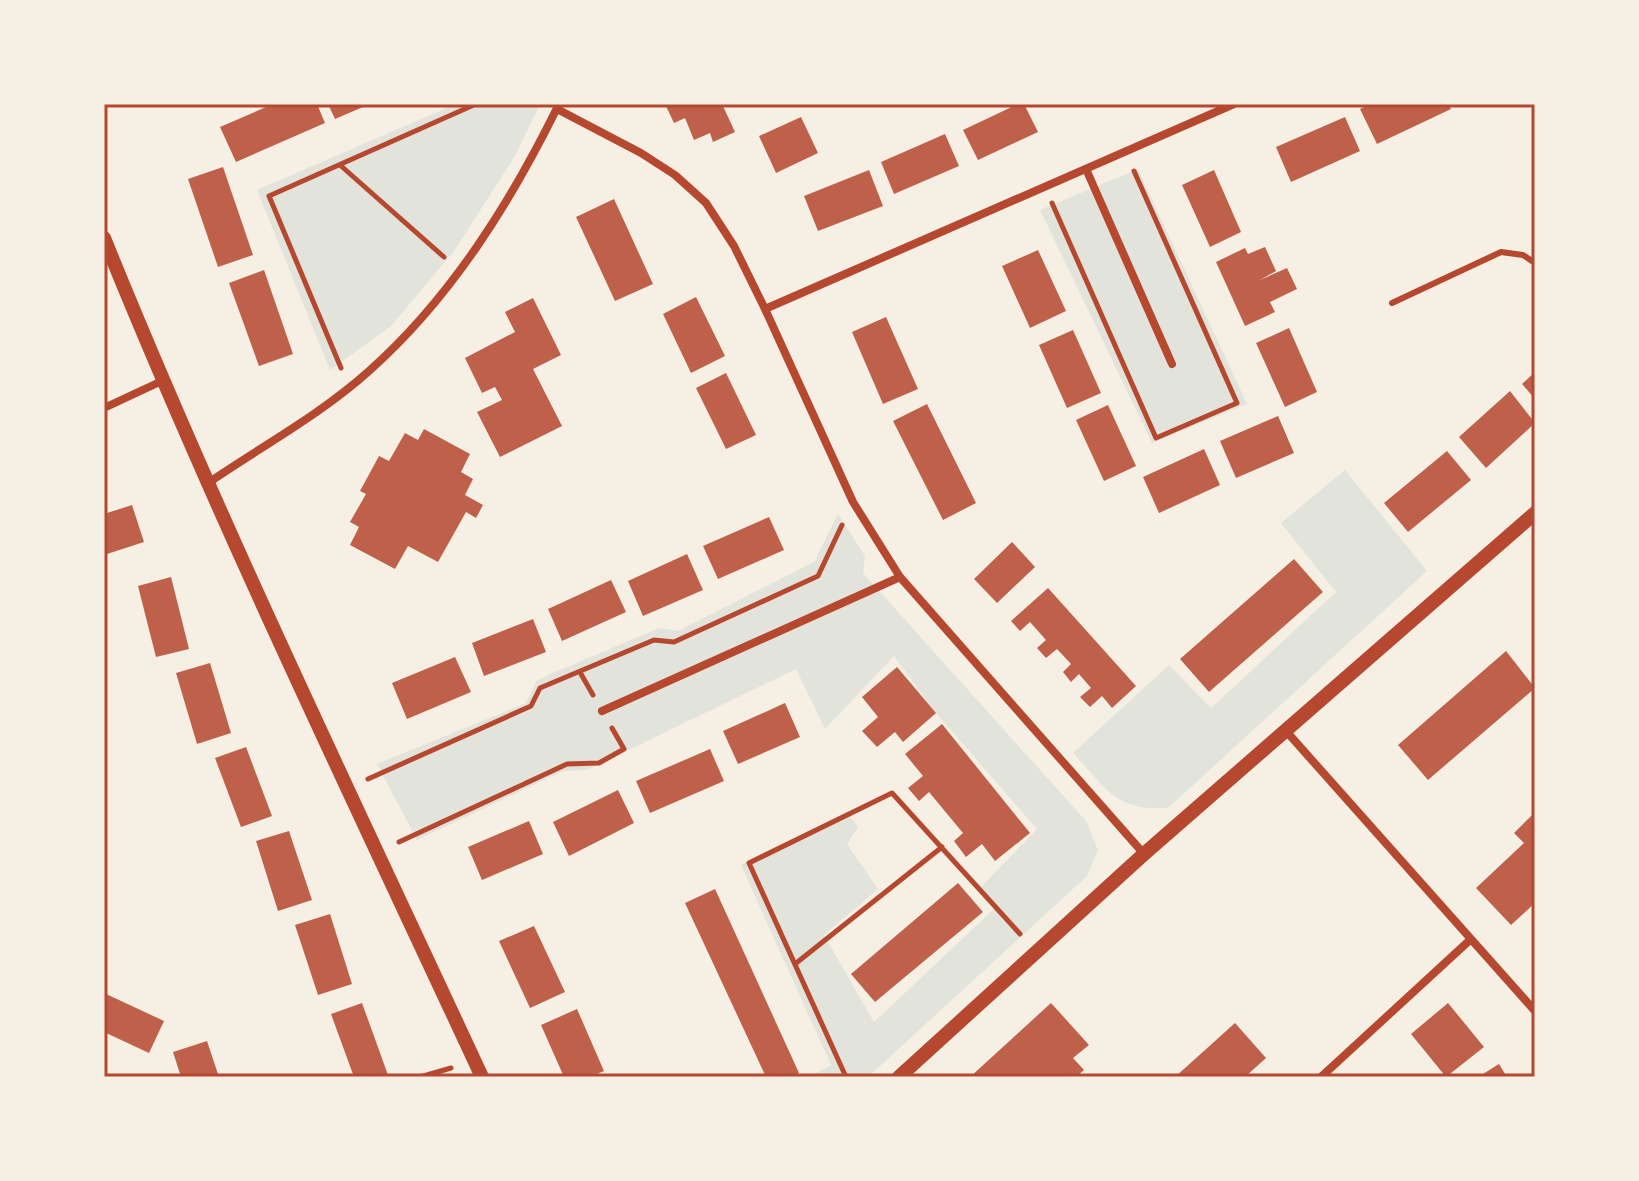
<svg xmlns="http://www.w3.org/2000/svg" width="1639" height="1181" viewBox="0 0 1639 1181" font-family="'PT Sans',sans-serif">
<style>
.green{fill:#e2e4dc}
.building{fill:#bf614a}
.lines{fill:none;stroke-linecap:round;stroke-linejoin:round}
.path{stroke:#b5482f;stroke-width:5}
.service{stroke:#b5482f;stroke-width:6}
.minor{stroke:#b5482f;stroke-width:8}
.tertiary{stroke:#b5482f;stroke-width:14}
.neatline{fill:none;stroke:#b5482f;stroke-width:3}
</style>
<rect width="100%" height="100%" fill="#f6efe4"/>
<!-- green -->
<path class="green" d="M 456,104 L 540,104 L 515,156 L 454,251 L 391,326 L 330,370 L 257,190 Z
M 1138,169 L 1247,404 L 1152,443 L 1040,210 Z
M 1345,470 L 1427,571 L 1168,808 C 1114,811 1108,789 1073,753 L 1169,665 L 1211,708 L 1336,592 L 1281,523 Z
M 838,514 L 865,556 L 863,573 L 1086,821 L 1098,850 L 1087,876 L 868,1077 L 809,1077 L 831,1065 L 741,865 L 847,812 L 858,827 L 847,844 L 878,889 L 824,935 L 874,1022 L 995,908 L 980,888 L 1037,829 L 936,713 L 894,656 L 825,729 L 796,669 L 587,770 L 563,771 L 417,840 L 377,764 L 526,703 L 537,680 L 659,628 L 678,631 L 814,562 Z"/>
<!-- building -->
<path class="building" d="M 273,104 L 317,104 L 325,123 L 236,162 L 220,127 Z
M 328,104 L 370,104 L 335,119 Z
M 665,104 L 722,104 L 735,132 L 713,142 L 710,133 L 694,140 L 685,118 L 674,123 Z
M 1018,104 L 1024,104 L 1038,132 L 978,160 L 963,130 Z
M 1371,104 L 1448,104 L 1451,109 L 1377,144 L 1360,109 Z
M 801,117 L 818,153 L 776,173 L 759,136 Z
M 1345,117 L 1360,151 L 1291,182 L 1276,147 Z
M 945,134 L 959,166 L 894,194 L 881,162 Z
M 223,167 L 253,255 L 218,267 L 188,179 Z
M 869,170 L 883,206 L 818,231 L 804,196 Z
M 1214,170 L 1241,232 L 1210,247 L 1182,185 Z
M 614,199 L 653,284 L 615,301 L 576,217 Z
M 1265,247 L 1276,271 L 1260,280 L 1287,268 L 1297,289 L 1270,302 L 1275,312 L 1245,326 L 1216,262 L 1245,248 L 1248,254 Z
M 1038,250 L 1066,311 L 1030,328 L 1002,266 Z
M 264,270 L 293,354 L 259,366 L 229,283 Z
M 696,297 L 725,356 L 691,373 L 663,314 Z
M 533,298 L 561,355 L 533,369 L 562,426 L 500,457 L 477,412 L 502,400 L 495,387 L 482,393 L 465,358 L 515,332 L 505,312 Z
M 886,317 L 918,389 L 883,404 L 852,332 Z
M 1289,328 L 1317,392 L 1285,407 L 1256,343 Z
M 1073,330 L 1101,393 L 1067,408 L 1039,345 Z
M 1535,372 L 1535,399 L 1522,384 Z
M 726,373 L 756,435 L 726,449 L 696,388 Z
M 1510,391 L 1535,423 L 1486,468 L 1459,437 Z
M 927,404 L 976,503 L 943,520 L 893,421 Z
M 1108,405 L 1136,466 L 1104,481 L 1076,420 Z
M 1278,416 L 1294,453 L 1236,478 L 1220,441 Z
M 424,429 L 470,454 L 461,472 L 473,479 L 465,495 L 483,505 L 476,518 L 466,512 L 438,562 L 408,546 L 395,569 L 350,545 L 359,527 L 350,522 L 366,494 L 360,491 L 379,456 L 389,461 L 405,433 L 418,440 Z
M 1204,449 L 1220,485 L 1159,513 L 1143,477 Z
M 1447,451 L 1471,480 L 1408,532 L 1384,503 Z
M 132,505 L 144,542 L 104,555 L 104,514 Z
M 769,517 L 784,550 L 718,579 L 703,546 Z
M 1012,542 L 1035,567 L 997,603 L 974,579 Z
M 687,554 L 703,590 L 643,616 L 628,581 Z
M 1294,559 L 1323,592 L 1209,692 L 1180,659 Z
M 171,577 L 189,649 L 156,657 L 138,586 Z
M 611,580 L 626,612 L 562,641 L 548,609 Z
M 1048,588 L 1136,686 L 1112,708 L 1102,696 L 1090,707 L 1080,697 L 1091,688 L 1079,674 L 1071,682 L 1063,672 L 1071,664 L 1057,649 L 1046,658 L 1037,648 L 1046,640 L 1030,622 L 1020,631 L 1011,621 Z
M 533,619 L 546,652 L 484,676 L 472,643 Z
M 1506,651 L 1535,688 L 1428,780 L 1398,745 Z
M 455,657 L 471,692 L 407,719 L 392,683 Z
M 210,663 L 231,733 L 197,744 L 176,673 Z
M 897,667 L 936,713 L 903,742 L 895,732 L 877,747 L 862,731 L 878,717 L 862,697 Z
M 785,703 L 800,737 L 738,764 L 723,731 Z
M 942,724 L 1030,833 L 995,861 L 982,844 L 966,857 L 954,841 L 963,833 L 929,792 L 919,801 L 908,788 L 923,776 L 905,754 Z
M 246,747 L 272,816 L 241,827 L 215,758 Z
M 710,749 L 724,781 L 650,813 L 636,781 Z
M 618,790 L 634,823 L 569,856 L 553,822 Z
M 1533,814 L 1535,903 L 1511,925 L 1476,888 L 1524,843 L 1514,833 Z
M 529,821 L 543,854 L 482,880 L 468,847 Z
M 289,831 L 312,900 L 278,911 L 256,841 Z
M 958,883 L 983,912 L 875,1002 L 851,974 Z
M 715,889 L 799,1073 L 790,1077 L 766,1077 L 685,903 Z
M 330,914 L 352,984 L 318,995 L 295,925 Z
M 534,926 L 565,992 L 530,1008 L 499,941 Z
M 104,993 L 164,1021 L 149,1053 L 104,1032 Z
M 362,1003 L 388,1075 L 381,1077 L 354,1077 L 331,1014 Z
M 1051,1003 L 1089,1045 L 1073,1058 L 1084,1070 L 1076,1077 L 970,1077 Z
M 1448,1003 L 1484,1047 L 1446,1077 L 1411,1034 Z
M 577,1009 L 604,1071 L 590,1077 L 564,1077 L 541,1025 Z
M 1235,1023 L 1266,1058 L 1245,1077 L 1175,1077 Z
M 207,1041 L 219,1077 L 181,1077 L 173,1052 Z
M 1499,1064 L 1507,1077 L 1478,1077 Z"/>
<g class="lines">
<!-- path -->
<path class="path" d="M 340,165 L 444,257
M 1052,203 L 1156,438 L 1237,403 L 1134,171
M 341,368 L 269,196 L 476,104
M 581,674 L 593,695
M 368,779 L 531,706 L 540,688 L 654,640 L 674,642 L 818,576 L 842,525
M 399,842 L 567,764 L 599,763 L 624,749 L 612,728
M 795,964 L 942,847
M 420,1077 L 451,1068
M 846,1077 L 749,863 L 892,793 L 1020,934"/>
<!-- service -->
<path class="service" d="M 1392,303 L 1501,252 L 1523,255 L 1535,263"/>
<!-- minor -->
<path class="minor" d="M 557,109 L 641,153 L 675,175 L 706,203 L 734,246 L 765,309 L 853,502 L 900,577 L 1144,854
M 1086,169 L 1172,364
M 765,309 L 1234,104
M 104,408 L 164,380
M 208,483 C 262,446 320,415 369,371 C 451,298 511,202 559,104
M 602,711 L 900,577
M 1286,731 L 1535,1011
M 1321,1077 L 1471,939"/>
<!-- tertiary -->
<path class="tertiary" d="M 104,238 C 219,522 353,799 482,1077
M 899,1077 L 1144,854 L 1535,513"/>
</g>
<!-- border -->
<rect width="1639" height="1181" fill="none" stroke="#f6efe4" stroke-width="212"/>
<rect x="106" y="106" width="1427" height="969" class="neatline"/>
</svg>
